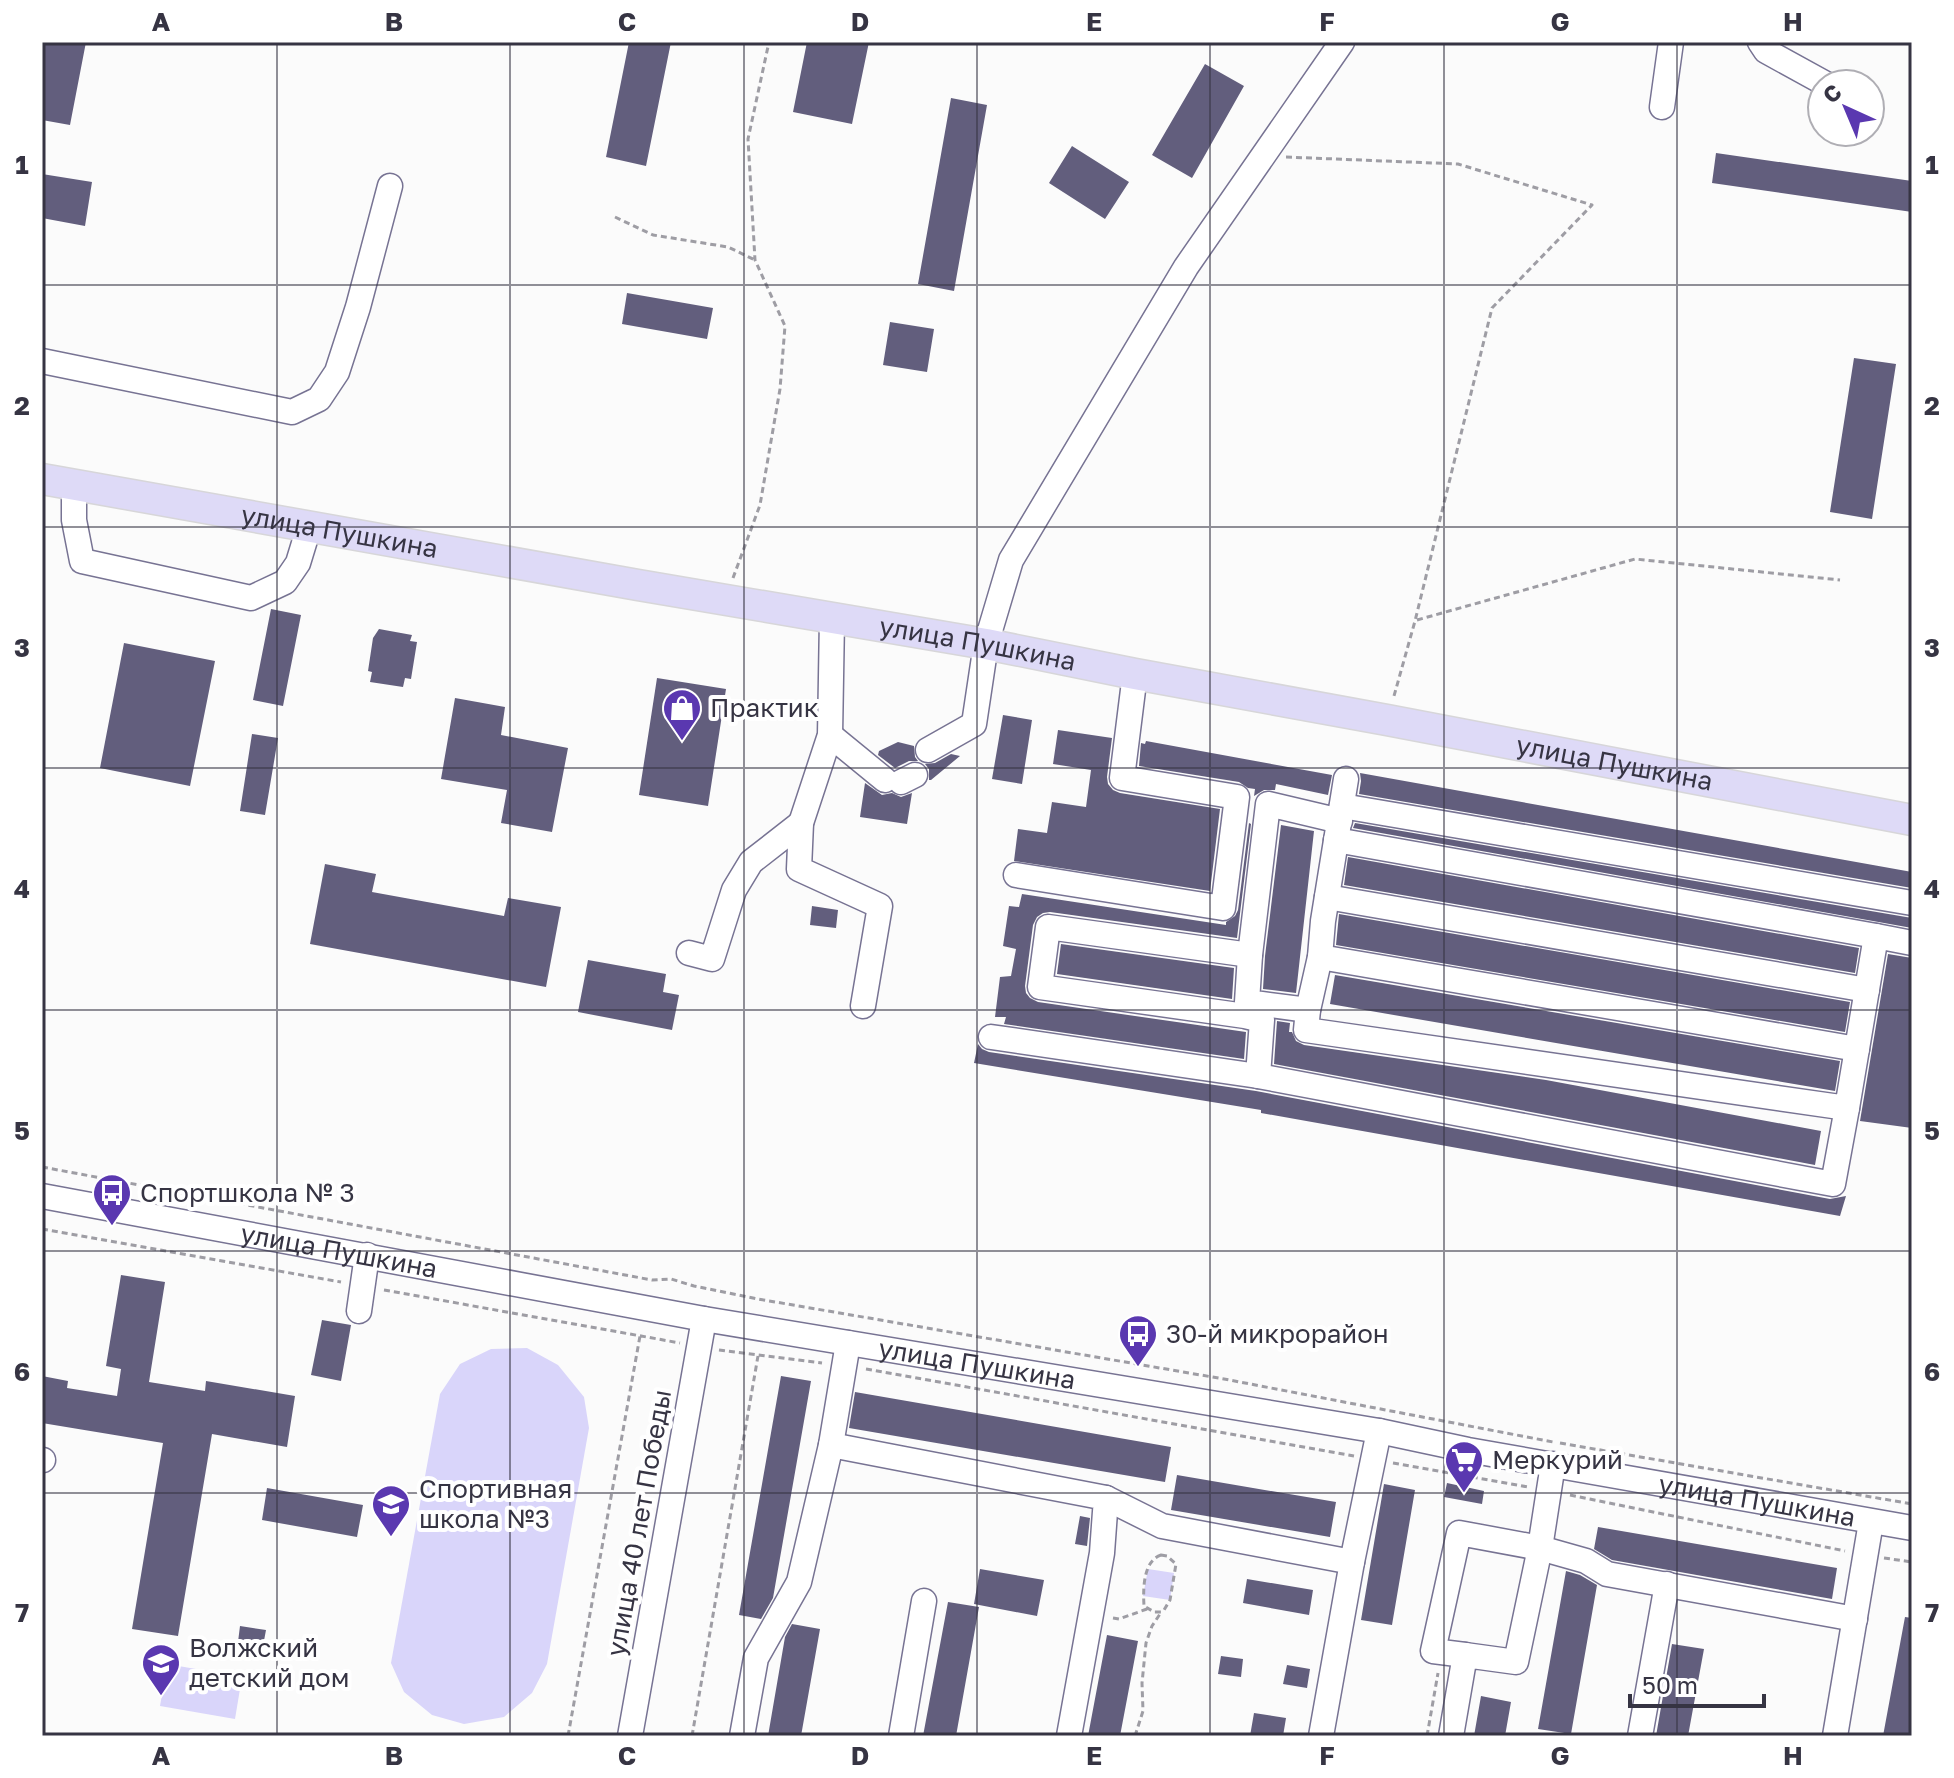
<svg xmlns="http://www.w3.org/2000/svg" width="1954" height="1778" viewBox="0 0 1954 1778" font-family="'Golos Text',sans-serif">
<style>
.green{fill:#d9d5fa}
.building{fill:#625e7d}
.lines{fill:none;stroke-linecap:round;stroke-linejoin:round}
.minor-casing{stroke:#777393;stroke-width:27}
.major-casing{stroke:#d7d6d9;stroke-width:33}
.path{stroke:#9e9da4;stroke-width:3;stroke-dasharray:6 4;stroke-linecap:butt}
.minor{stroke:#fff;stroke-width:24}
.major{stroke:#dedaf7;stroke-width:30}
.grid{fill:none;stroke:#363443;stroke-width:2;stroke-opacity:0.55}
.labels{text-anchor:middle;stroke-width:8;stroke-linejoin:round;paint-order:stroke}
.street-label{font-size:26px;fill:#363443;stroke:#fff}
.poi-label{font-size:26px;fill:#363443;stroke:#fff;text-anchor:start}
.neatline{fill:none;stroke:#363443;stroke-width:3}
.grid-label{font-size:26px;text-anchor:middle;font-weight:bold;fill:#363443}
</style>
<rect width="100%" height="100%" fill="#fbfbfb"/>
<!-- green -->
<path class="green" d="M 527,1348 L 558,1365 L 584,1397 L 589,1428 L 547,1664 L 532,1693 L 504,1717 L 464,1724 L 432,1715 L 404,1692 L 391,1663 L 440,1394 L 460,1364 L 491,1349 Z
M 1148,1569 L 1174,1573 L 1170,1600 L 1143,1596 Z
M 167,1664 L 242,1677 L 235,1719 L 160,1706 Z"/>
<!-- building -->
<path class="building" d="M 42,42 L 86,42 L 70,125 L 42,120 Z
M 629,42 L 671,42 L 646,166 L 606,157 Z
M 807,42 L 869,42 L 852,124 L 793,112 Z
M 1205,64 L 1244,86 L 1192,178 L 1152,155 Z
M 951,98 L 987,105 L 954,291 L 918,284 Z
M 1072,146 L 1129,182 L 1105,219 L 1049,183 Z
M 1716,153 L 1912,181 L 1912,212 L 1712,183 Z
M 42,174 L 92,182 L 85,226 L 42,218 Z
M 627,293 L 713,308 L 707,339 L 622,324 Z
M 890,322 L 934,329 L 927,372 L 883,365 Z
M 1854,358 L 1896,364 L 1872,519 L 1830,512 Z
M 271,609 L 301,615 L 283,706 L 253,700 Z
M 379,629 L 412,635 L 410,641 L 417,642 L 411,679 L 405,678 L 403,687 L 370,682 L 372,672 L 368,671 L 373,638 Z
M 124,643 L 215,661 L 190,786 L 100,768 Z
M 657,678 L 726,689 L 708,806 L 639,795 Z
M 455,698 L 505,707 L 501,735 L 568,748 L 552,832 L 501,823 L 507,790 L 441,779 Z
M 1003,715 L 1032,720 L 1022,784 L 992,779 Z
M 1058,730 L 1112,738 L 1107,777 L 1108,784 L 1113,790 L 1120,793 L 1220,809 L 1210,891 L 1014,861 L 1018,829 L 1047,833 L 1052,802 L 1086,807 L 1091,770 L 1053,764 Z
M 252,734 L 278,738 L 265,815 L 240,811 Z
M 1146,741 L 1332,775 L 1328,795 L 1276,784 L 1275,790 L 1264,790 L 1254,796 L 1255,789 L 1248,788 L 1239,782 L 1139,766 L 1141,743 L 1145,744 Z
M 898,742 L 914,746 L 915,757 L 918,761 L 909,761 L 895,768 L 878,755 L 879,751 Z
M 951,754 L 960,756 L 931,780 L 929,780 L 929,769 L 925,764 L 935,763 Z
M 1360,773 L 1912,872 L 1912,888 L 1359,794 L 1361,781 Z
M 865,783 L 882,795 L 892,793 L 901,797 L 912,793 L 907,824 L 860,817 Z
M 1249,823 L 1251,824 L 1237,938 L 1050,912 L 1043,913 L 1037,917 L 1033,925 L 1025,986 L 1026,993 L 1030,998 L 1038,1002 L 1246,1032 L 1244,1059 L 1004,1024 L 1006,1017 L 995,1017 L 1000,977 L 1011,976 L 1016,949 L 1003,946 L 1009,906 L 1019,907 L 1022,894 L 1226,925 L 1226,922 L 1235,916 L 1238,910 Z
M 1355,823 L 1912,918 L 1912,928 L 1353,828 Z
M 1281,825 L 1314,831 L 1296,993 L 1263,989 L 1265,956 Z
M 1348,857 L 1859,948 L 1855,973 L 1344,885 Z
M 325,864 L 376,874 L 372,892 L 504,916 L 508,898 L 561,907 L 546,987 L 310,944 Z
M 812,906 L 838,910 L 836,928 L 810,925 Z
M 1339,914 L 1850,1002 L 1845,1032 L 1336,945 Z
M 1061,944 L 1234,968 L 1232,999 L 1057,974 Z
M 1888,954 L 1912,958 L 1912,1128 L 1860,1121 Z
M 588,960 L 666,974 L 663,992 L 679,995 L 672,1030 L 578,1012 Z
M 1335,975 L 1840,1061 L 1835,1091 L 1330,1004 Z
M 1277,1021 L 1290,1023 L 1289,1032 L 1292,1032 L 1296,1041 L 1304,1045 L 1546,1080 L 1821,1131 L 1815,1165 L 1274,1064 Z
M 978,1044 L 982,1049 L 989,1052 L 1256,1091 L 1830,1199 L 1846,1196 L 1840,1216 L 1261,1113 L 1261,1110 L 974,1063 Z
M 121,1275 L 165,1282 L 149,1382 L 205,1391 L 206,1381 L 295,1396 L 287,1447 L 212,1434 L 178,1636 L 132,1629 L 163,1443 L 42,1423 L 42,1376 L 68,1381 L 67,1388 L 117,1396 L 121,1369 L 106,1366 Z
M 322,1320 L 351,1325 L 341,1381 L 311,1375 Z
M 781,1376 L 811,1381 L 773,1598 L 761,1619 L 739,1615 Z
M 855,1392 L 1171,1447 L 1165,1482 L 849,1428 Z
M 1177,1475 L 1336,1502 L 1330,1537 L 1171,1510 Z
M 1447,1483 L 1484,1491 L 1482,1504 L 1444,1497 Z
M 1384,1484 L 1415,1490 L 1392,1625 L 1361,1620 Z
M 267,1488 L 363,1505 L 357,1537 L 262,1520 Z
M 1080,1516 L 1090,1518 L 1087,1546 L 1075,1544 Z
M 1598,1527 L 1837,1568 L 1832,1599 L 1612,1560 L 1594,1549 Z
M 980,1569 L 1044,1580 L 1037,1616 L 974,1604 Z
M 1566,1571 L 1580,1575 L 1597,1585 L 1571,1734 L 1538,1729 Z
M 1247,1579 L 1313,1590 L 1309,1615 L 1243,1603 Z
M 948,1602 L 979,1607 L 956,1736 L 923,1736 Z
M 1905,1617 L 1912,1618 L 1912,1736 L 1883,1736 Z
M 792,1624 L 820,1629 L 801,1736 L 768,1736 L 785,1637 Z
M 240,1626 L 266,1630 L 263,1646 L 238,1642 Z
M 1107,1635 L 1138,1641 L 1120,1736 L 1088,1736 Z
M 1672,1644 L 1704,1649 L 1688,1736 L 1656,1736 Z
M 1221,1656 L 1243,1659 L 1241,1677 L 1218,1674 Z
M 1287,1665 L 1310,1669 L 1307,1688 L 1283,1684 Z
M 1481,1696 L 1511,1702 L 1505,1736 L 1474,1736 Z
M 1254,1713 L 1286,1718 L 1283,1736 L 1250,1736 Z"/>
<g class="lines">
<!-- minor casing -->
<g class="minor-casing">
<g id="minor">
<path d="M 1760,42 L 1766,51 L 1826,84"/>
<path d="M 1662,107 L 1671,42"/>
<path d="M 42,361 L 292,412 L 319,399 L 337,372 L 358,307 L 390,186"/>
<path d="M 74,485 L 74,520 L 82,561 L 251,598 L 285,582 L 298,563 L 309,527"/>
<path d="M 832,619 L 830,735 L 801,823 L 799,869 L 880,906 L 863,1006"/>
<path d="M 830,735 L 885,780"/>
<path d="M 928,750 L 974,724 L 986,644 L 1011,560 L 1186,267 L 1342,42"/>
<path d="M 1346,779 L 1323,921 L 1320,957 L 1308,1010 L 1306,1030 L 1847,1108 L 1876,936 L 1912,943"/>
<path d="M 901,782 L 915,775"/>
<path d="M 1342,806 L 1912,903"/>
<path d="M 1336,840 L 1876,936"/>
<path d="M 1016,875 L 1223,908 L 1237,797 L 1122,778 L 1135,674"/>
<path d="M 1327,897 L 1867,990"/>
<path d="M 689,953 L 712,959 L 734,890 L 751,862 L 801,823"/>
<path d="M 1250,955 L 1048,927 L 1040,987 L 1245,1016 L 1262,1020 L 1258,1076"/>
<path d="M 1320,957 L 1857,1049"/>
<path d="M 1308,1010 L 1247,1002 L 1250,955 L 1268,804 L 1340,821"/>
<path d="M 991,1037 L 1258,1076 L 1833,1184 L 1847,1108"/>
<path id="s1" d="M 42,1196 L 704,1319 L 1379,1431 L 1468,1450 L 1912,1528"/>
<path d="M 359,1311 L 367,1255"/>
<path d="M 831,1445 L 1106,1498 L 1102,1553 L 1069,1736"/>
<path d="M 42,1460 L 43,1460"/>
<path d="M 1106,1498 L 1162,1526 L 1352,1562"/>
<path d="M 1465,1655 L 1433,1651 L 1459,1533 L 1540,1548 L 1586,1561 L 1607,1574 L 1855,1619"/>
<path d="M 630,1736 L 704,1319"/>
<path d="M 742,1736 L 756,1658 L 799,1582 L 831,1445 L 848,1343"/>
<path d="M 901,1736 L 924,1601"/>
<path d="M 1321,1736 L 1352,1562 L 1379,1431"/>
<path d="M 1451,1736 L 1465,1655 L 1516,1662 L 1540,1548 L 1553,1464"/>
<path d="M 1640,1736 L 1667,1584"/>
<path d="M 1835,1736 L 1871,1522"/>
</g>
</g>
<!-- major casing -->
<g class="major-casing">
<g id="major">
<path id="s2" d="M 42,479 L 638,585 L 986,644 L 1135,674 L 1387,720 L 1912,820"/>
</g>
</g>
<!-- path -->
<path class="path" d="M 1286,157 L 1458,164 L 1592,205 L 1492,308 L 1415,621 L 1394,696
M 615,217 L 653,235 L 728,247 L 755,260
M 733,578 L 760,505 L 780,389 L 785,326 L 755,260 L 748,139 L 769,42
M 1417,620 L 1635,559 L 1840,580
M 42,1167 L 652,1280 L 671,1279 L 694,1286 L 758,1299 L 1224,1379 L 1553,1442
M 42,1229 L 341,1282
M 384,1290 L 680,1343
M 719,1350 L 822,1363
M 866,1369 L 1354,1456
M 1560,1443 L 1912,1504
M 1393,1463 L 1528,1487
M 1570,1495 L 1845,1551
M 1161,1555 L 1167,1556 L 1176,1564 L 1170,1600 L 1164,1610 L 1161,1612 L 1154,1612 L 1144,1606 C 1143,1589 1143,1561 1161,1555 Z
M 1884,1558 L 1912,1562
M 1113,1618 L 1119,1619 L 1147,1609
M 568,1736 L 640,1336
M 692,1736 L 758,1356
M 1135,1736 L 1143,1711 L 1142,1683 L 1146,1643 L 1152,1626 L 1160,1614
M 1427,1736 L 1438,1673"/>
<!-- minor -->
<use href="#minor" class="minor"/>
<!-- major -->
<use href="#major" class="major"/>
</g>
<!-- grid -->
<path class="grid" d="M 277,42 L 277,1736M 510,42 L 510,1736M 744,42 L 744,1736M 977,42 L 977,1736M 1210,42 L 1210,1736M 1444,42 L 1444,1736M 1677,42 L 1677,1736M 42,285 L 1912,285M 42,527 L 1912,527M 42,768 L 1912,768M 42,1010 L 1912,1010M 42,1251 L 1912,1251M 42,1493 L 1912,1493"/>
<!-- icons -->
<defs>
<g id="shop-pin" transform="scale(2)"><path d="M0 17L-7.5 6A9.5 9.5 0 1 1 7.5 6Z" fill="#5a38b0" stroke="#fff"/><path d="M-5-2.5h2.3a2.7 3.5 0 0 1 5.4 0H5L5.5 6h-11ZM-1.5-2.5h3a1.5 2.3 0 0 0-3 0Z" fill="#fff"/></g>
<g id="bus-pin" transform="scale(2)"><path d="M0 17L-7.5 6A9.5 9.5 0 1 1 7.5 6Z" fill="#5a38b0" stroke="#fff"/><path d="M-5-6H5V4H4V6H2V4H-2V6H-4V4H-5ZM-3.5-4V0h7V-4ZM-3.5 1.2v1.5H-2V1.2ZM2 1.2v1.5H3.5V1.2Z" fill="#fff"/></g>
<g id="supermarket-pin" transform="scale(2)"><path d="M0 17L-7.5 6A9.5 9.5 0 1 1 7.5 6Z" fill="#5a38b0" stroke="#fff"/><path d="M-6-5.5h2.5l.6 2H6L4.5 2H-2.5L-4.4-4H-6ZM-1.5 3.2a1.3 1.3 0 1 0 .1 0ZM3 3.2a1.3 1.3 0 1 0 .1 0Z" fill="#fff"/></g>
<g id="school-pin" transform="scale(2)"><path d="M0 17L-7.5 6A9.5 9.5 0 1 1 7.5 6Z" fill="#5a38b0" stroke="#fff"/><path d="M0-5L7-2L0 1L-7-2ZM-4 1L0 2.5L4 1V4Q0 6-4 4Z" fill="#fff"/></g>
</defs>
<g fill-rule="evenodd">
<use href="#shop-pin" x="682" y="708"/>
<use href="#bus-pin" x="112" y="1193"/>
<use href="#bus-pin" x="1138" y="1334"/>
<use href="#supermarket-pin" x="1464" y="1460"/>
<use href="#school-pin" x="391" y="1504"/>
<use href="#school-pin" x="161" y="1663"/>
</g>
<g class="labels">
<!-- street labels -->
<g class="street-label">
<text dy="9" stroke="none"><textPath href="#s2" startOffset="302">улица Пушкина</textPath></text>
<text dy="9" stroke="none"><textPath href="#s2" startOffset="950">улица Пушкина</textPath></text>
<text dy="9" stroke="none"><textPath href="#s2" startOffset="1598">улица Пушкина</textPath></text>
<text dy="9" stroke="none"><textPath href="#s1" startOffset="302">улица Пушкина</textPath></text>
<text dy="9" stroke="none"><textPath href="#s1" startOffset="950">улица Пушкина</textPath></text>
<text dy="9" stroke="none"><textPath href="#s1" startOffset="1742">улица Пушкина</textPath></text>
<text transform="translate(639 1523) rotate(-80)" y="9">улица 40 лет Победы</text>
</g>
<!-- poi labels -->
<g class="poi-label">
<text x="710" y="717">Практик</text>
<text x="140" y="1202">Спортшкола № 3</text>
<text x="1166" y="1343">30-й микрорайон</text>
<text x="1492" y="1469">Меркурий</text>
<text x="419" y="1498">Спортивная<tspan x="419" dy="30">школа №3</tspan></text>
<text x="189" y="1657">Волжский<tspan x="189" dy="30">детский дом</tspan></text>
</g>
</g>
<!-- border -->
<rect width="1954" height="1778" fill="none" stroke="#ffffff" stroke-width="88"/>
<!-- north arrow -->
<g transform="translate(1846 108) rotate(316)"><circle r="38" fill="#ffffff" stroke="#afaeb4" stroke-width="2"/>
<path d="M0-6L14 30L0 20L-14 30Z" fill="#5a38b0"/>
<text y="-12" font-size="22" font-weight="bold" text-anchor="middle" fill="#363443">С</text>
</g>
<!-- scale -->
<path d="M1630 1694v12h134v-12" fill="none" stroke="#363443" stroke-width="4"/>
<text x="1642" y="1694" font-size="24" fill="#363443" stroke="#ffffff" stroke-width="6" paint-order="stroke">50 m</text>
<rect x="44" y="44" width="1866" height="1690" class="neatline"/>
<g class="grid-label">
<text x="161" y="31">A</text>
<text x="394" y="31">B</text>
<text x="627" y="31">C</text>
<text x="860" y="31">D</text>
<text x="1094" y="31">E</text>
<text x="1327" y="31">F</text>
<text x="1560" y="31">G</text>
<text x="1793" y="31">H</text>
<text x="22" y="174">1</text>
<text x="1932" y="174">1</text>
<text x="22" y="415">2</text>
<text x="1932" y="415">2</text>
<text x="22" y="657">3</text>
<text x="1932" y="657">3</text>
<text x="22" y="898">4</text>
<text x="1932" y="898">4</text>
<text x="22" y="1140">5</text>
<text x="1932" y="1140">5</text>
<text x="22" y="1381">6</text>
<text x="1932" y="1381">6</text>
<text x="22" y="1622">7</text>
<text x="1932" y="1622">7</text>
<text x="161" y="1765">A</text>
<text x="394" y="1765">B</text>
<text x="627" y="1765">C</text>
<text x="860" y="1765">D</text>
<text x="1094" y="1765">E</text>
<text x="1327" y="1765">F</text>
<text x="1560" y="1765">G</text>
<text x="1793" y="1765">H</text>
</g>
</svg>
